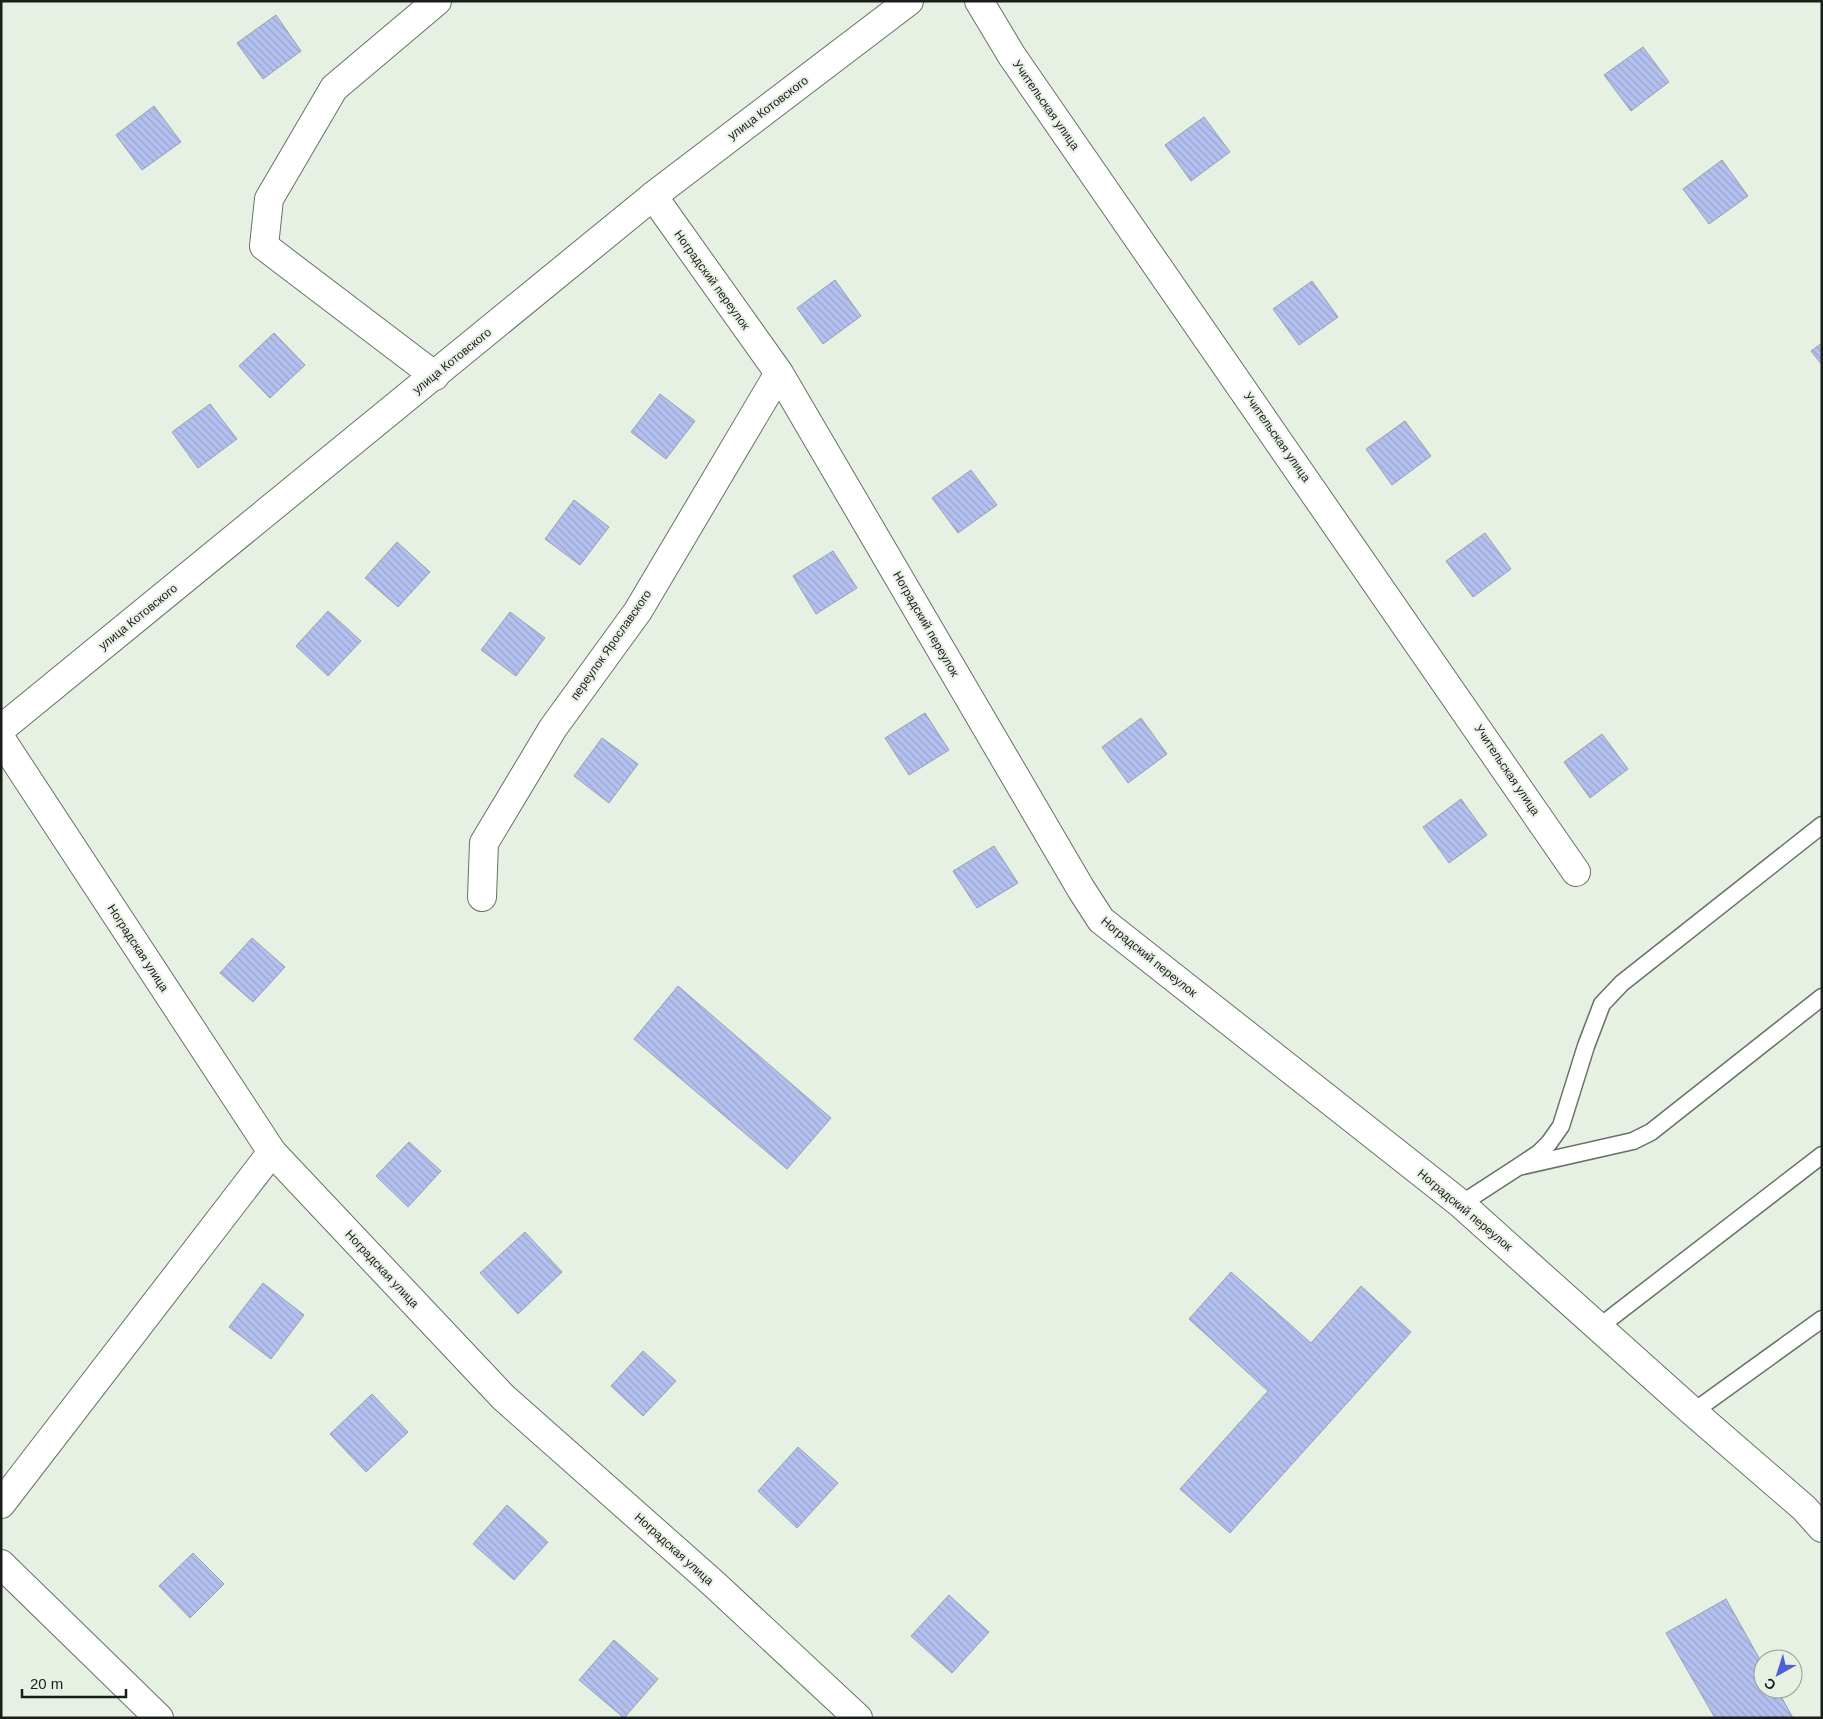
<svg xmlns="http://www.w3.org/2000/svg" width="1823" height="1719" viewBox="0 0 1823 1719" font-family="Arial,sans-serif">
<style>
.building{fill:url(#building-back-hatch);stroke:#9ca0ae}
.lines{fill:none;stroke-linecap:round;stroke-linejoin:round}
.service-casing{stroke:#677166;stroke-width:19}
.minor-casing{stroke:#677166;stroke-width:30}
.secondary-casing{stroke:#677166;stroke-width:30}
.service{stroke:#fff;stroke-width:16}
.minor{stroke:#fff;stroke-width:28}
.secondary{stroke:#fff;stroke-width:28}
.labels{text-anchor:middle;stroke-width:4;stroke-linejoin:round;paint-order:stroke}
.street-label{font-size:12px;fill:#1a1e1a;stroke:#e6f1e4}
</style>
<defs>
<pattern id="building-back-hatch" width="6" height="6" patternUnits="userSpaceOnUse" patternTransform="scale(1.25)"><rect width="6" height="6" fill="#b3c0f0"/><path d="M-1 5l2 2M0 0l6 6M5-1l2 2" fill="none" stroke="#99a5cd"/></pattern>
</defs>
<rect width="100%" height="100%" fill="#e6f1e4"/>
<!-- building -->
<path class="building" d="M 276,15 L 301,51 L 263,79 L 237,43 Z
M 1643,47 L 1669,82 L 1631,111 L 1604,75 Z
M 154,106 L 181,142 L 142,170 L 116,135 Z
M 1204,117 L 1230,152 L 1191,181 L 1165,145 Z
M 1722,160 L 1748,196 L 1709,224 L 1683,189 Z
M 835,280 L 861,316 L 823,344 L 797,308 Z
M 1312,281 L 1338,317 L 1299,345 L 1273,309 Z
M 274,333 L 305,365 L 270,398 L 239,366 Z
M 1822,343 L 1822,365 L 1811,351 Z
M 660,394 L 695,421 L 666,459 L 631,432 Z
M 210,404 L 237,439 L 198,468 L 172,432 Z
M 1405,421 L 1431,456 L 1392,485 L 1366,449 Z
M 971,470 L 997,505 L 958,533 L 932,498 Z
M 574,500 L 609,527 L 580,565 L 545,539 Z
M 1485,533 L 1511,569 L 1473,597 L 1446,561 Z
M 397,542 L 430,572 L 398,607 L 365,578 Z
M 833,551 L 857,588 L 816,614 L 793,576 Z
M 328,611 L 361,641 L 328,676 L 296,646 Z
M 510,612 L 545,638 L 516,676 L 481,650 Z
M 925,713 L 949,750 L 909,775 L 885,738 Z
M 1141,718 L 1167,754 L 1128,783 L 1102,747 Z
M 1602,734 L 1628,769 L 1590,798 L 1564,762 Z
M 602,738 L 638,764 L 609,803 L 574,776 Z
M 1461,799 L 1487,835 L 1449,863 L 1423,827 Z
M 994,846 L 1018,883 L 977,908 L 953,871 Z
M 252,938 L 285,967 L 253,1002 L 220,973 Z
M 678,986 L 831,1118 L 787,1169 L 634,1039 Z
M 409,1142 L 441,1171 L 408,1207 L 376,1176 Z
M 525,1232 L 562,1272 L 518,1314 L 480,1273 Z
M 1231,1272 L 1311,1343 L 1361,1286 L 1411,1332 L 1230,1533 L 1180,1489 L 1268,1391 L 1189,1319 Z
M 263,1283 L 304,1315 L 271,1359 L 229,1327 Z
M 643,1351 L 676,1381 L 643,1416 L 611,1386 Z
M 372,1394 L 408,1432 L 366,1472 L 330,1434 Z
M 798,1447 L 838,1483 L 797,1528 L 758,1491 Z
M 507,1505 L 548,1542 L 514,1580 L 473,1544 Z
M 193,1553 L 224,1584 L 190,1618 L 159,1586 Z
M 949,1595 L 989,1632 L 952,1673 L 911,1636 Z
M 1726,1599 L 1763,1665 L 1763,1689 L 1777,1689 L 1793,1718 L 1715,1718 L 1666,1633 Z
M 614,1640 L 658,1679 L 624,1718 L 579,1680 Z"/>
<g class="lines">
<!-- service casing -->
<g class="service-casing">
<path id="service" d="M 1518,1167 L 1539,1153 L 1549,1143 L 1561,1126 L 1586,1046 L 1602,1004 L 1622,983 L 1822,825
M 1461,1204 L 1518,1167 L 1633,1141 L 1651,1132 L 1822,997
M 1599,1327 L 1822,1155
M 1693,1412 L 1822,1319"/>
</g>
<!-- minor casing -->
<g class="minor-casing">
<path id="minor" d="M 979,1 L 1012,56 L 1576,872
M 653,196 L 779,373 L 1081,889 L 1101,920 L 1461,1204 L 1693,1412 L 1804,1508 L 1822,1528
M 435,376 L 264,246 L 269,199 L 334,88 L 437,1
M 1,739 L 272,1152 L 503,1397 L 714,1584 L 858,1718
M 482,897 L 484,843 L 553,728 L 638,611 L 779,373
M 1,1504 L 272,1152
M 1,1564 L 159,1718"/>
</g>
<!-- secondary casing -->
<g class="secondary-casing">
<path id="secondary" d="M 1,729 L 653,196 L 909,1"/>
</g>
<!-- service -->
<use href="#service" class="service"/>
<!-- minor -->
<use href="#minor" class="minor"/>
<!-- secondary -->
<use href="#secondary" class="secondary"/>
</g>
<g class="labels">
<!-- street labels -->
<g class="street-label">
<text transform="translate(1046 105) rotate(55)" y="4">Учительская улица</text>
<text transform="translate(768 108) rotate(-37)" y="4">улица Котовского</text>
<text transform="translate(712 280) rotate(54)" y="4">Ноградский переулок</text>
<text transform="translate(452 361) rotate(-39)" y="4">улица Котовского</text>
<text transform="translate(1277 437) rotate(55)" y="4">Учительская улица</text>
<text transform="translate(138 617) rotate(-39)" y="4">улица Котовского</text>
<text transform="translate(926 624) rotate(60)" y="4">Ноградский переулок</text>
<text transform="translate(611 645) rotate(-55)" y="4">переулок Ярославского</text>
<text transform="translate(1507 770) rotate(56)" y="4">Учительская улица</text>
<text transform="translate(138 948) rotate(57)" y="4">Ноградская улица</text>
<text transform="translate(1149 957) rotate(39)" y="4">Ноградский переулок</text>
<text transform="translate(1465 1210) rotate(40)" y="4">Ноградский переулок</text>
<text transform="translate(382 1269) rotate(47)" y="4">Ноградская улица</text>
<text transform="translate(674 1549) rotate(42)" y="4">Ноградская улица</text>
</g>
</g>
<!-- border -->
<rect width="1823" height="1719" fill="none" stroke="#1a1e1a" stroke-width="5"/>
<!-- north arrow -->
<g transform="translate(1778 1674) rotate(219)"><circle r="24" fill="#e6f1e4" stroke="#949d93"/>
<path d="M0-4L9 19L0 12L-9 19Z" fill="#4f60d6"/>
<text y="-8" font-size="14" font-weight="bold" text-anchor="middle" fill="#1a1e1a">С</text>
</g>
<!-- scale -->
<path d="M22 1689v8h104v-8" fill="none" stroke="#1a1e1a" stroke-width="2.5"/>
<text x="30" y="1689" font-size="15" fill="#1a1e1a" stroke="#e6f1e4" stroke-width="4" paint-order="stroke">20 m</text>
</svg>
